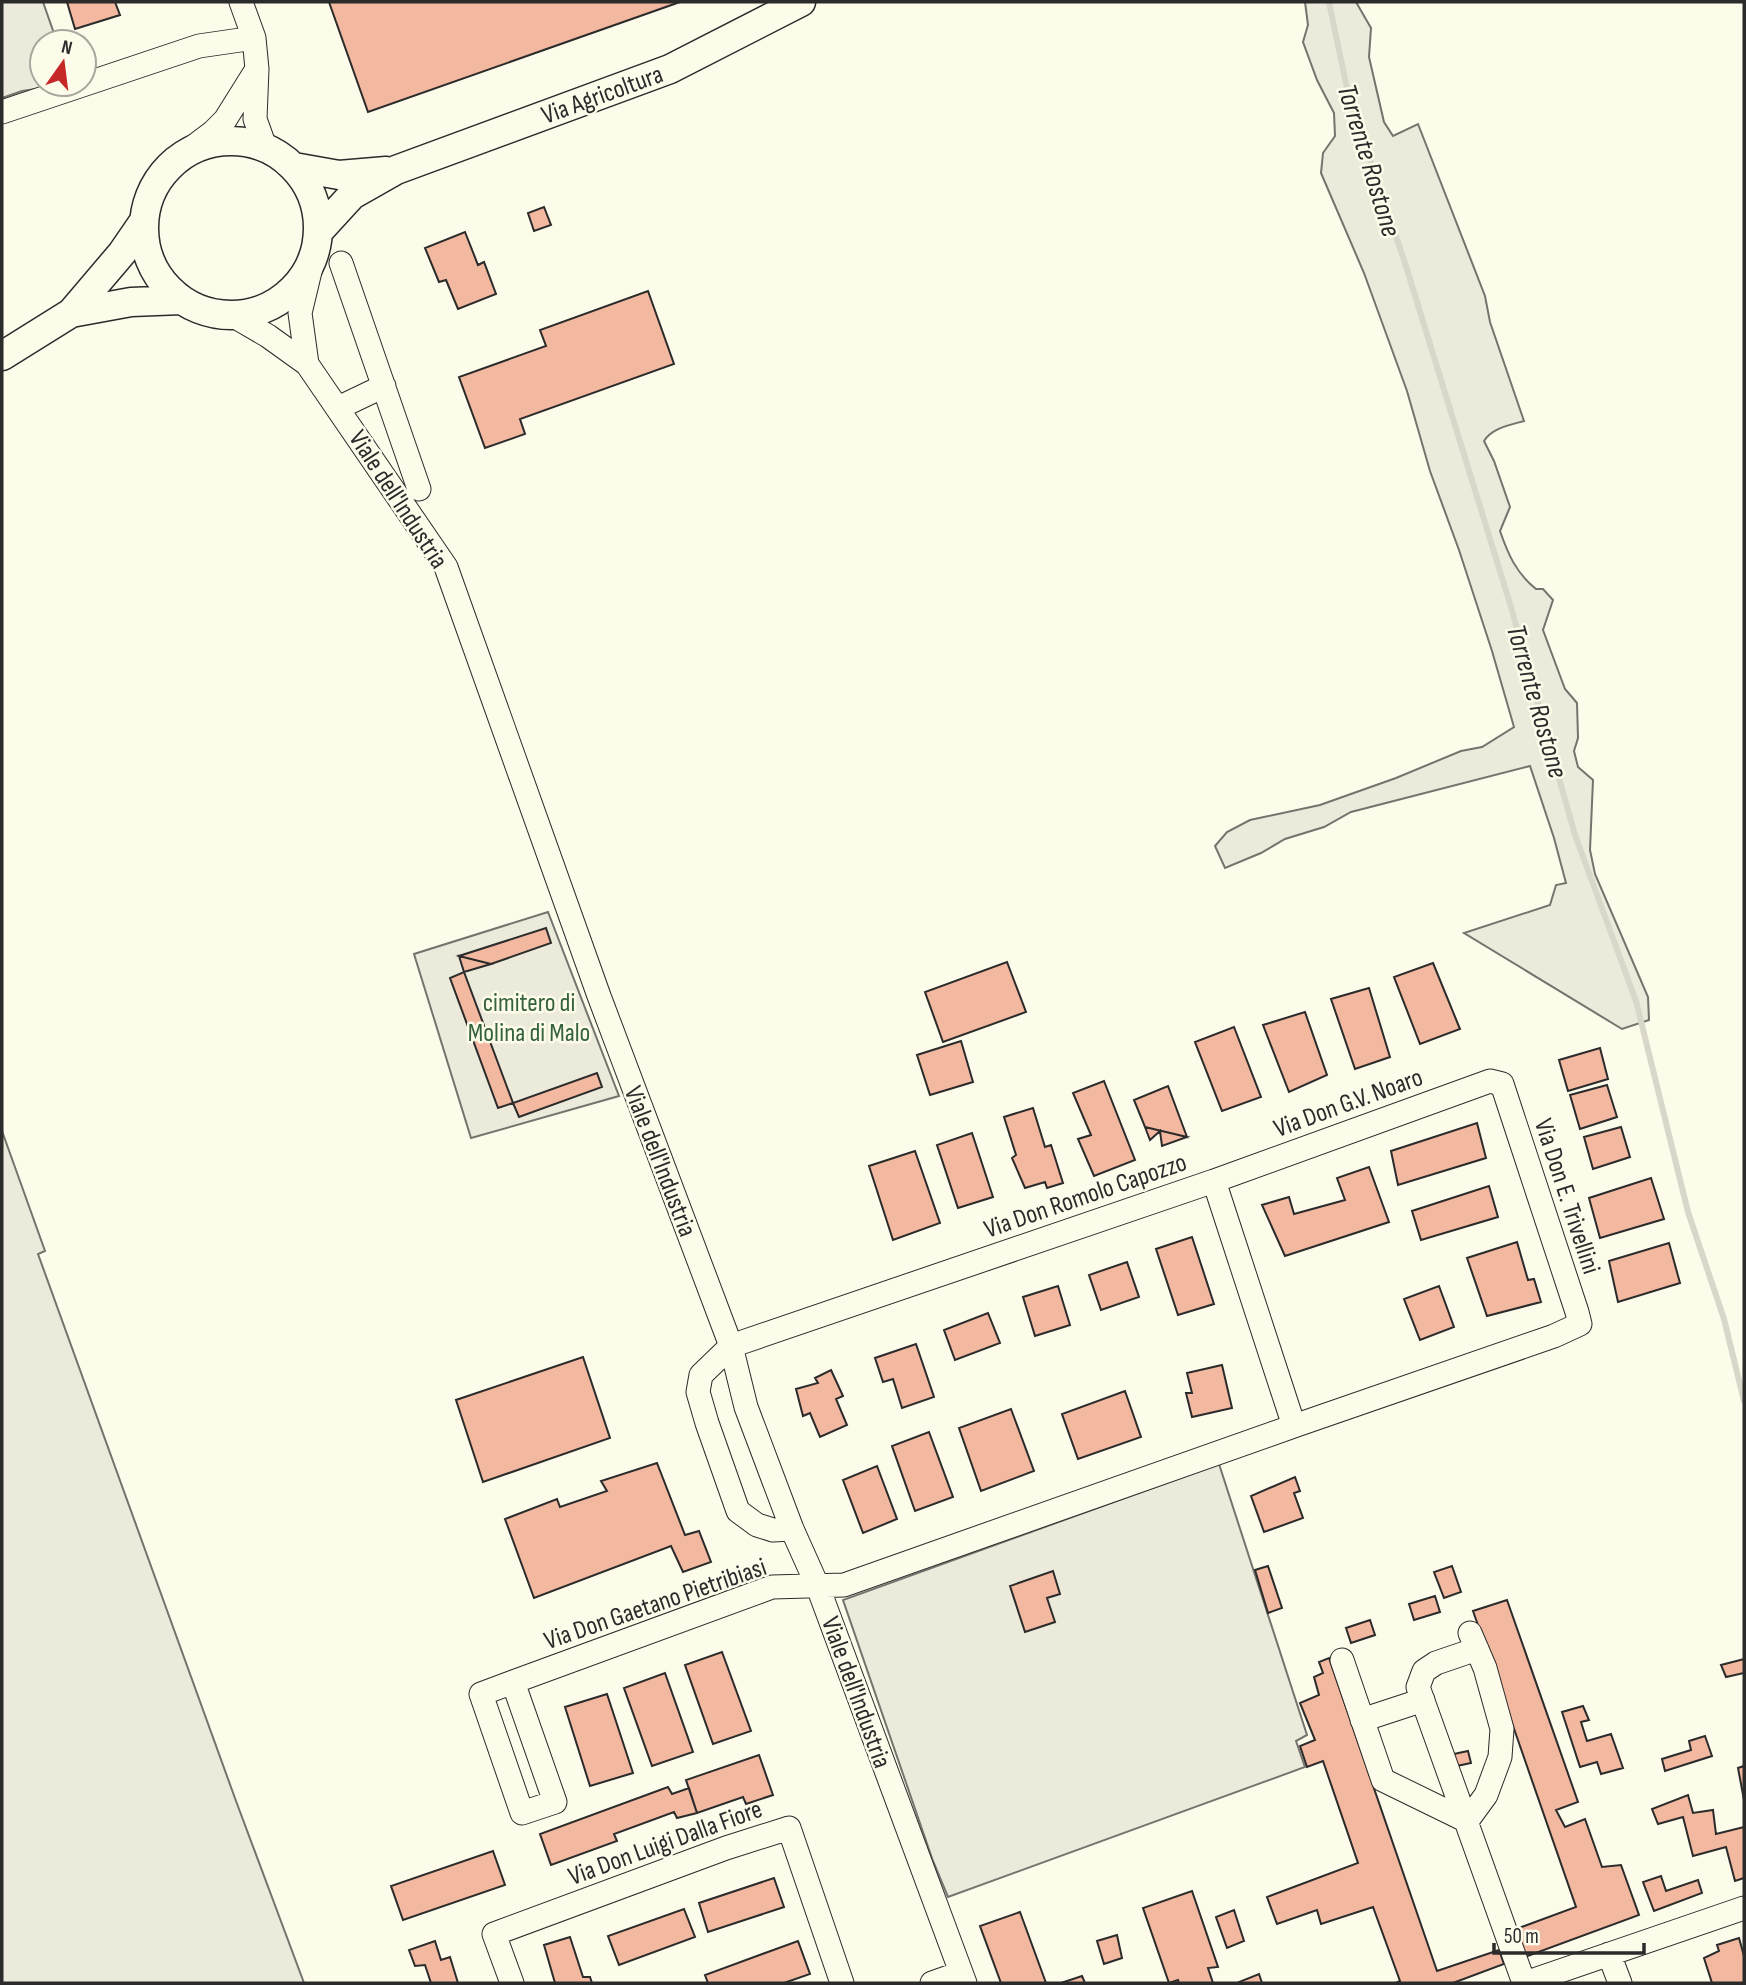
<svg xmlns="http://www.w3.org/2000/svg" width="1746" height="1985" viewBox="0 0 1746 1985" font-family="'Sofia Sans Condensed',sans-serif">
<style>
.green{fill:#ecebdb;stroke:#74746e;stroke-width:2}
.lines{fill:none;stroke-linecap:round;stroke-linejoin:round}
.stream{stroke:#d8d7c9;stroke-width:6}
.building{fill:#f2b8a0;stroke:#2b2b2b;stroke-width:2}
.minor-casing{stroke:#2b2b2b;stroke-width:25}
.major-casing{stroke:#2b2b2b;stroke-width:31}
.minor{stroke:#fdfbea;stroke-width:23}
.major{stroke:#fdfbea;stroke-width:28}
.labels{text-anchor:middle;stroke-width:5;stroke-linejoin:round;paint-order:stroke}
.street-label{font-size:26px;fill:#2b2b2b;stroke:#fdfbea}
.park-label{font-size:26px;fill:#34623c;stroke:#fdfbea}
.water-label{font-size:28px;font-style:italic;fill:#2b2b2b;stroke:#fdfbea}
</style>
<rect width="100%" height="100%" fill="#fdfbea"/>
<!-- green -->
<path class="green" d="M 2,2 L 43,2 L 57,42 L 42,42 L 42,84 L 71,84 L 22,91 L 2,98 Z
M 1305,2 L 1356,2 L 1371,28 L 1369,57 L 1384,122 L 1393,136 L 1418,124 L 1485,296 L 1490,322 L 1524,421 C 1510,425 1492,428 1484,441 L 1494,461 L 1510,507 L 1500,531 C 1508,554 1516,573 1536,589 L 1543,589 L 1553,600 L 1543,630 L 1565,689 L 1577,703 L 1578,738 L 1574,751 L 1578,767 L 1593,780 L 1590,850 L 1595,874 L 1648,997 L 1649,1020 L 1622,1029 L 1464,933 L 1550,905 L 1556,885 L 1566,883 L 1554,838 L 1530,766 L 1351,812 L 1324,827 L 1285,839 L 1261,853 L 1225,868 L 1215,846 L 1227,832 L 1250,820 L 1320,805 L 1396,778 L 1461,751 L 1482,747 L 1514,727 L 1492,651 L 1459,550 L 1430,471 L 1407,391 L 1364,273 L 1321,173 L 1323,153 L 1335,136 L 1334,113 L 1317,80 L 1303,42 L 1308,25 Z
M 548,912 L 619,1096 L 471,1138 L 414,954 Z
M 2,1131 L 45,1251 L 38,1254 L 236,1801 L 304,1983 L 2,1983 Z
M 1219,1464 L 1307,1735 L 1296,1741 L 1305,1767 L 948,1897 L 933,1861 L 843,1600 Z"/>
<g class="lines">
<!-- stream -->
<path class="stream" d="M 1329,2 L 1349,98 L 1405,263 L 1511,607 L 1575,835 L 1636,1001 L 1688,1212 L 1724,1319 L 1744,1401"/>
</g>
<!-- building -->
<path class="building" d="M 67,2 L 115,2 L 120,15 L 75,29 Z
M 329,2 L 680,2 L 368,112 Z
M 544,207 L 551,225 L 534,231 L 528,213 Z
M 465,232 L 478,265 L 484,262 L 496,294 L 458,309 L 446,280 L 439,282 L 425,248 Z
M 648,291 L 674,364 L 520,419 L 525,434 L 485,448 L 459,377 L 546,346 L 540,330 Z
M 546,928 L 551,943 L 491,964 L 459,956 Z
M 459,956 L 491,964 L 464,972 Z
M 1007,962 L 1026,1012 L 943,1042 L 925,992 Z
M 1433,963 L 1460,1029 L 1420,1044 L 1394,977 Z
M 464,972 L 513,1103 L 498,1108 L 450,978 Z
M 1369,988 L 1390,1057 L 1355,1069 L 1331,999 Z
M 1305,1012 L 1327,1075 L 1289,1092 L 1263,1025 Z
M 1234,1027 L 1261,1097 L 1222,1111 L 1195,1042 Z
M 961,1041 L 973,1082 L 930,1095 L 917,1055 Z
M 1600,1048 L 1608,1079 L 1568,1091 L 1559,1060 Z
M 597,1073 L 602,1087 L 519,1117 L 513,1103 Z
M 1104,1081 L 1135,1160 L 1094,1176 L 1078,1139 L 1091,1135 L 1073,1093 Z
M 1607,1085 L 1617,1117 L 1580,1129 L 1570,1095 Z
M 1168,1086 L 1187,1137 L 1145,1127 L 1134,1100 Z
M 1033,1108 L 1045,1147 L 1051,1145 L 1063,1183 L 1047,1188 L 1045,1182 L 1025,1188 L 1012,1158 L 1016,1155 L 1004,1117 Z
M 1477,1123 L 1486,1158 L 1398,1185 L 1391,1151 Z
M 1145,1127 L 1187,1137 L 1162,1146 L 1160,1131 L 1150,1140 Z
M 1621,1127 L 1630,1157 L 1593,1169 L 1584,1137 Z
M 972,1133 L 993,1197 L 958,1208 L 937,1145 Z
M 915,1151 L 940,1223 L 893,1240 L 869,1166 Z
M 1369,1167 L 1389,1222 L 1285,1256 L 1262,1205 L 1289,1197 L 1294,1214 L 1345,1200 L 1337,1178 Z
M 1651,1178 L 1664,1219 L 1600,1238 L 1589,1198 Z
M 1489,1186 L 1498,1217 L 1421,1240 L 1412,1211 Z
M 1192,1237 L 1214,1304 L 1178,1315 L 1156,1249 Z
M 1517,1242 L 1528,1280 L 1534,1279 L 1541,1302 L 1487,1316 L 1467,1258 Z
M 1669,1243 L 1680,1283 L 1618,1302 L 1609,1261 Z
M 1127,1262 L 1139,1297 L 1101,1310 L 1089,1275 Z
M 1058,1286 L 1070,1325 L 1035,1336 L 1023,1297 Z
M 1439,1286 L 1454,1327 L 1420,1340 L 1404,1299 Z
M 988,1313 L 1000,1343 L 955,1360 L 944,1330 Z
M 916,1344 L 934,1397 L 902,1408 L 893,1379 L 883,1382 L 875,1358 Z
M 583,1357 L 610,1438 L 483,1482 L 456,1400 Z
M 1222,1365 L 1232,1408 L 1192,1417 L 1186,1393 L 1192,1393 L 1187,1373 Z
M 831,1370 L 843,1396 L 836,1399 L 847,1425 L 820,1437 L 810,1413 L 803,1416 L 796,1389 L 818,1383 L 815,1378 Z
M 1125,1391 L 1141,1437 L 1078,1459 L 1062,1414 Z
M 1011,1409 L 1034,1471 L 981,1491 L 959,1428 Z
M 929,1432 L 953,1497 L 915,1511 L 892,1446 Z
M 657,1463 L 685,1535 L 699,1531 L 711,1562 L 683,1572 L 671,1546 L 534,1598 L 505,1519 L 557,1499 L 560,1507 L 607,1491 L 601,1481 Z
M 877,1466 L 897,1519 L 863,1533 L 843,1480 Z
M 1295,1477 L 1300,1491 L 1294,1493 L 1303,1518 L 1264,1532 L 1251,1496 Z
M 1268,1566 L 1282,1608 L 1268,1613 L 1255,1570 Z
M 1452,1566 L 1461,1592 L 1444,1598 L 1434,1572 Z
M 1053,1571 L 1060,1594 L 1047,1598 L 1055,1622 L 1025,1632 L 1010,1586 Z
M 1435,1596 L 1440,1612 L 1414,1620 L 1409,1604 Z
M 1507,1600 L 1578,1802 L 1556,1810 L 1565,1827 L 1585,1819 L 1602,1867 L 1621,1865 L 1639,1915 L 1525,1957 L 1516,1929 L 1576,1907 L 1473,1611 Z
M 1370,1620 L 1375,1635 L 1351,1643 L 1346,1628 Z
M 722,1652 L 751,1731 L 713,1744 L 685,1665 Z
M 1329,1658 L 1437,1971 L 1499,1950 L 1504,1964 L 1453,1983 L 1396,1983 L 1400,1981 L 1373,1907 L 1321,1924 L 1317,1910 L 1277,1924 L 1267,1897 L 1358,1863 L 1323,1761 L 1307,1767 L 1300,1746 L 1315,1740 L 1300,1703 L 1319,1695 L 1314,1677 L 1323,1673 L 1319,1662 Z
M 1744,1659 L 1744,1673 L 1726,1677 L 1721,1665 Z
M 665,1673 L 693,1752 L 652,1766 L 624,1688 Z
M 607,1694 L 633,1773 L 590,1786 L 565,1707 Z
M 1583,1706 L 1589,1720 L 1581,1722 L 1587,1741 L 1611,1734 L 1623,1768 L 1601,1774 L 1597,1762 L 1580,1767 L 1562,1712 Z
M 1705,1736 L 1712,1756 L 1665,1771 L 1662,1759 L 1691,1750 L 1689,1741 Z
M 1468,1751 L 1471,1763 L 1452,1767 L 1449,1755 Z
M 759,1755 L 773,1795 L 746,1804 L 743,1797 L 697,1813 L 686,1780 Z
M 1744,1766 L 1744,1800 L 1738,1768 Z
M 668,1787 L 672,1794 L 689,1788 L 697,1813 L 677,1818 L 674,1812 L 614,1834 L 617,1841 L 551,1865 L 540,1834 Z
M 1688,1795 L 1693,1813 L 1713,1810 L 1716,1834 L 1744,1827 L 1744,1878 L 1735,1881 L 1726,1847 L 1693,1856 L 1683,1817 L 1658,1824 L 1652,1809 Z
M 493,1851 L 505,1885 L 403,1920 L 391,1886 Z
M 1661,1876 L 1666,1891 L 1698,1880 L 1702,1893 L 1654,1911 L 1643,1882 Z
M 774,1878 L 784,1907 L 708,1932 L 699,1903 Z
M 1192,1891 L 1218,1967 L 1208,1968 L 1213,1983 L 1179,1983 L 1178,1980 L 1169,1983 L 1143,1908 Z
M 684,1909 L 695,1937 L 619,1965 L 608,1936 Z
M 1234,1910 L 1244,1941 L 1227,1948 L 1216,1917 Z
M 1020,1912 L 1046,1983 L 1001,1983 L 980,1926 Z
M 1117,1935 L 1122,1958 L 1104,1964 L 1097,1941 Z
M 570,1937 L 583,1977 L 590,1977 L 592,1983 L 555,1983 L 544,1945 Z
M 1739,1938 L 1744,1956 L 1744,1983 L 1712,1983 L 1704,1958 L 1719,1951 L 1717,1945 Z
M 435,1941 L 441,1960 L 450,1957 L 458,1983 L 431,1983 L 425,1965 L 415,1966 L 409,1950 Z
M 798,1941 L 810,1974 L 784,1983 L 708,1983 L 705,1975 Z
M 1259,1974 L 1262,1983 L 1240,1983 L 1239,1982 Z
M 1082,1976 L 1085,1983 L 1061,1983 Z"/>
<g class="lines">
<!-- minor casing -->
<g class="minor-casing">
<path id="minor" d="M 241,2 L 254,38 L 257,69 L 255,119 L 265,147
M 2,112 L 199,46 L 254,38
M 172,163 L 213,132 L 225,120 L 255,72
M 341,263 L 419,489
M 232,315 L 268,336 L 307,364 L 446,567 L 599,996 L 731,1346 L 746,1407 L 792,1529 L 818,1587 L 965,1983
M 307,364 L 300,313 L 312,263
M 338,408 L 384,386
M 1214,1181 L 1490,1081 L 1502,1084 L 1577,1312 L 1580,1324 L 1554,1336 L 1294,1426
M 1477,1649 L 1436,1663 L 1424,1671 L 1418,1687 L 1524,1983
M 1342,1660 L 1383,1780 L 1467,1821
M 513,1682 L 555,1802 L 522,1813 L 481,1694 L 513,1682 L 772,1587 L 844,1585 L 1294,1426 L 1214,1181 L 731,1346 L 701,1375 L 698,1392 L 707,1423 L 738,1511 L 757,1525 L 773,1530 L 792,1529
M 1362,1720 L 1423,1700
M 1467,1821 L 1486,1795 L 1500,1757 L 1502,1729 L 1485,1668 L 1470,1633
M 1609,1954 L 1620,1983
M 512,1983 L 494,1934 L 726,1848 L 789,1828 L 842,1983
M 932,1983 L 960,1973
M 1525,1983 L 1744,1908"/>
</g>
<!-- major casing -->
<g class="major-casing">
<path id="major" d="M144 228a87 87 0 1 1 174 0a87 87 0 1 1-174 0Z
M 294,167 L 339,175 L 386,171
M 319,231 L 352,195 L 396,170 L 670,69 L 801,2
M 71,313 L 131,302 L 182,300
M 2,356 L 71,313 L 122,253 L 144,221"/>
</g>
<!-- minor -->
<use href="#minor" class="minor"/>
<!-- major -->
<use href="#major" class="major"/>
</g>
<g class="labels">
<!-- street labels -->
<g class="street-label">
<text transform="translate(602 94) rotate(-20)" y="9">Via Agricoltura</text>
<text transform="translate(399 499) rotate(57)" y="9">Viale dell'Industria</text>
<text transform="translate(1348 1102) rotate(-20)" y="9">Via Don G.V. Noaro</text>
<text transform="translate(661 1161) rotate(69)" y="9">Viale dell'Industria</text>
<text transform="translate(1085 1195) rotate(-19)" y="9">Via Don Romolo Capozzo</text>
<text transform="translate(1568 1196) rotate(72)" y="9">Via Don E. Trivellini</text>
<text transform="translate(655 1603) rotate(-19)" y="9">Via Don Gaetano Pietribiasi</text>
<text transform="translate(857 1692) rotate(70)" y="9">Viale dell'Industria</text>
<text transform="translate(665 1842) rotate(-20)" y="9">Via Don Luigi Dalla Fiore</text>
</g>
<!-- park labels -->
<g class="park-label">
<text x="529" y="1011">cimitero di<tspan x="529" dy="30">Molina di Malo</tspan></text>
</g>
<!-- water labels -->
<g class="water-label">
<text transform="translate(1370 160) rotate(73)" y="10">Torrente Rostone</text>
<text transform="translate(1538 701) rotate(74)" y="10">Torrente Rostone</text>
</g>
</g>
<!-- border -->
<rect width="1746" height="1985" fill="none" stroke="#2b2b2b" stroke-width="7"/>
<!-- north arrow -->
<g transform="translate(63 63) rotate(14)"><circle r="33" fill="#fdfbea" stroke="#a9a89e" stroke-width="2"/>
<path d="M0-5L12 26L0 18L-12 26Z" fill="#c62828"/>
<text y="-10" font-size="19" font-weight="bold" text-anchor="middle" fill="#2b2b2b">N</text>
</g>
<!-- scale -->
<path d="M1494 1943v10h150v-10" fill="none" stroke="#2b2b2b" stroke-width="3.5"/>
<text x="1504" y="1943" font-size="21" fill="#2b2b2b" stroke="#fdfbea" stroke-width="5" paint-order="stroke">50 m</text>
</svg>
